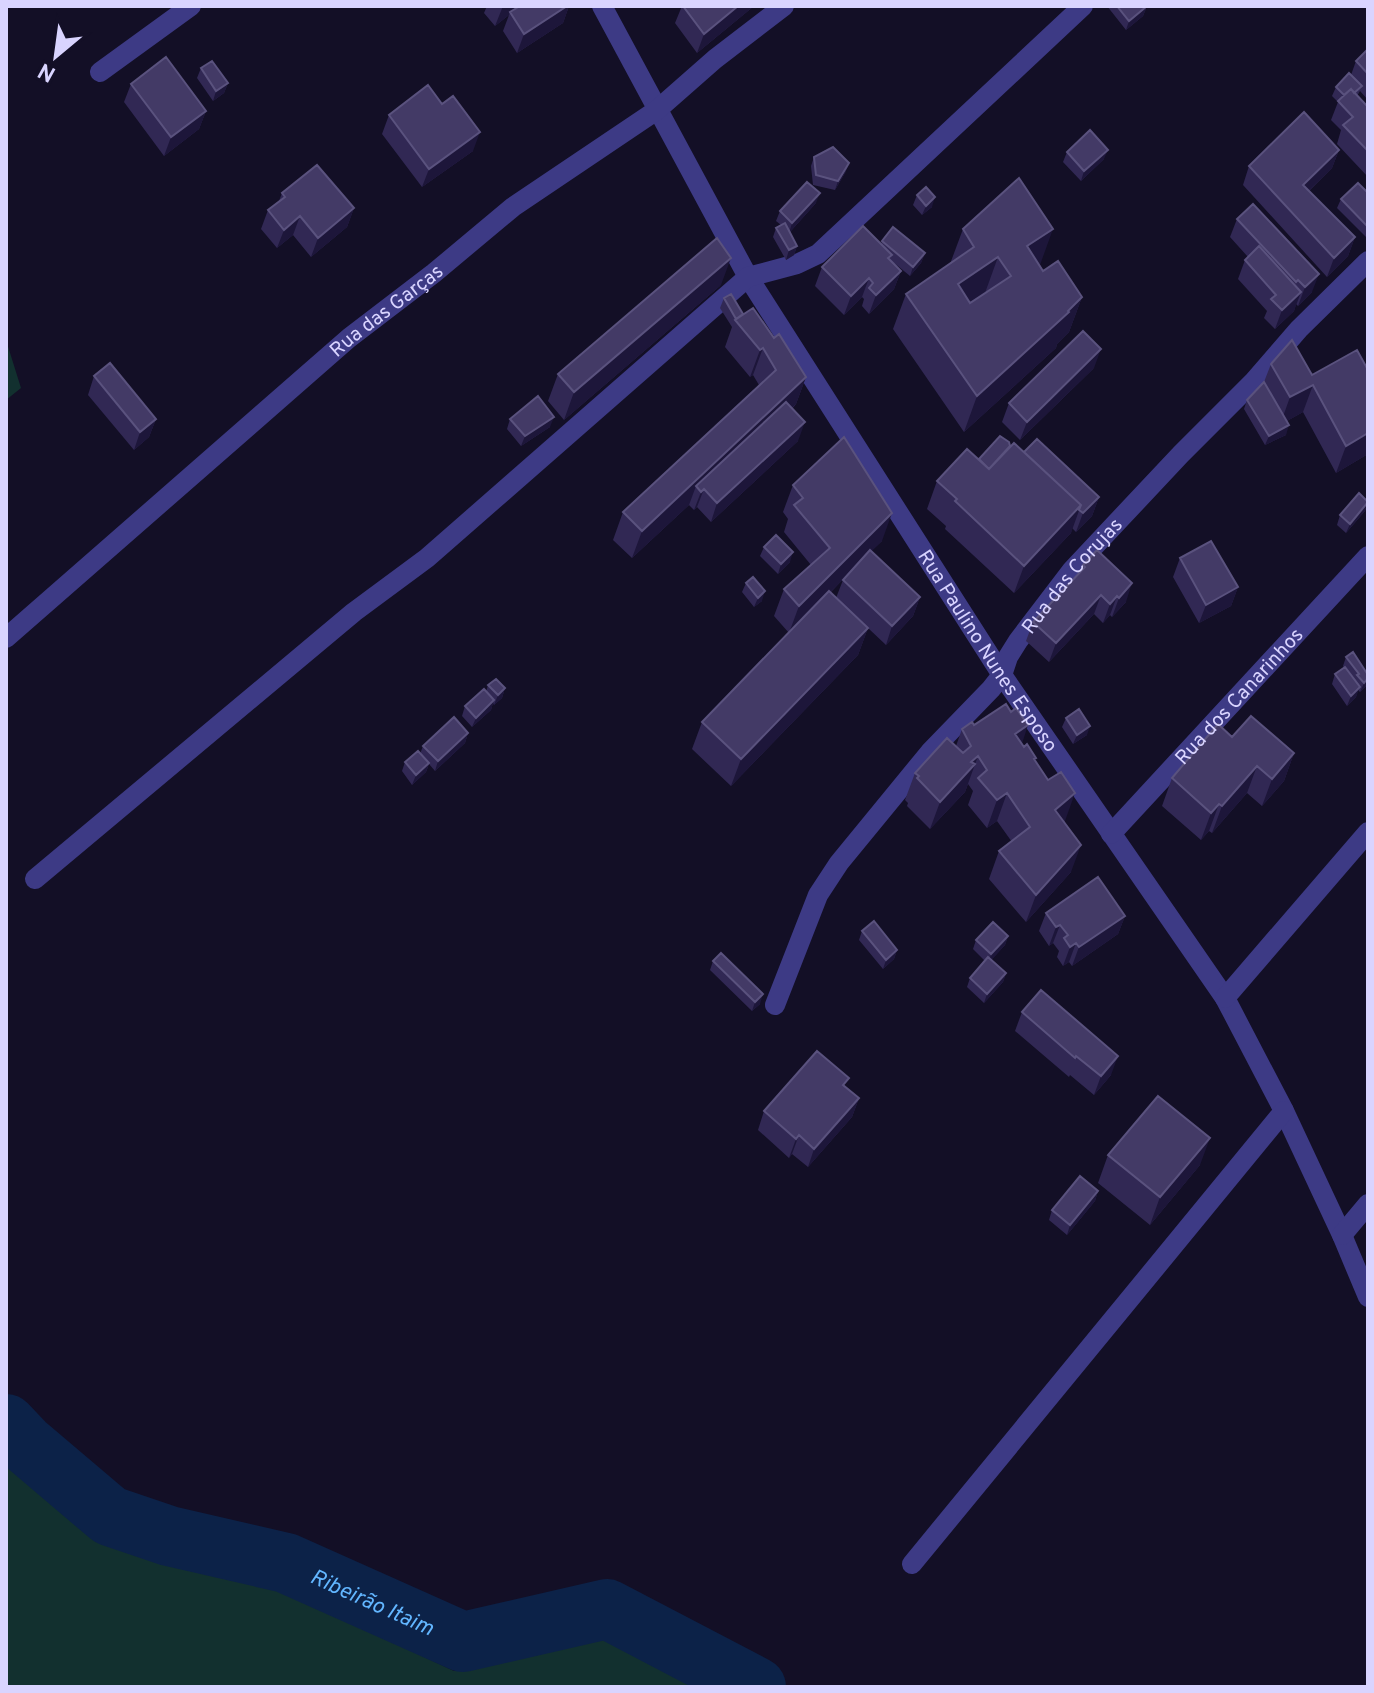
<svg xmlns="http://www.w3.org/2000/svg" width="1374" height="1693" viewBox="0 0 1374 1693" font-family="Overpass,sans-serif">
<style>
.green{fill:#12302f}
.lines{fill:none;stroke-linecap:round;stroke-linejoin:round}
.river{stroke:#0c2248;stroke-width:60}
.street{stroke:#3d3a85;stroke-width:20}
.wall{fill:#312854;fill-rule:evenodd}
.shaded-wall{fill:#1d163a}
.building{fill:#433a66;stroke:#5a527e;stroke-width:2;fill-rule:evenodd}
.labels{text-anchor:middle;stroke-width:7;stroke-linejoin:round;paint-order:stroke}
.street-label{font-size:20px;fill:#d9d4ff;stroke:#130f26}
.water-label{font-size:22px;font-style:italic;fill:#62b6ff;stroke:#130f26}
</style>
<rect width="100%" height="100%" fill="#130f26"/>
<!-- green -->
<path class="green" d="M 6,340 L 21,388 L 6,400 Z
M 6,1444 L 105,1537 L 269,1584 L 454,1671 L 600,1633 L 715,1687 L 6,1687 Z"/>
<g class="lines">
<!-- river -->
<path class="river" id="s1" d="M 6,1424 L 24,1443 L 110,1516 L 169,1536 L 286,1563 L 463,1642 L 607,1609 L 756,1687"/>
<!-- street -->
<g class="street">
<path id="s2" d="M 602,6 L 748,277 L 1002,675 L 1225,998 L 1284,1111 L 1342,1235 L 1368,1297"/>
<path d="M 100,72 L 191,6"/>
<path id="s3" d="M 6,638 L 349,338 L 434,273 L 513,207 L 657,110 L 715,59 L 784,6"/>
<path id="s4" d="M 1111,834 L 1368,556"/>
<path d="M 35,879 L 354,612 L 427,558 L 748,277 L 797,264 L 818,254 L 1083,6"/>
<path d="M 1225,998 L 1368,832"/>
<path id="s5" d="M 775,1005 L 818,895 L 839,863 L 930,752 L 991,689 L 1002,675 L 1008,657 L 1018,641 L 1072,570 L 1181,454 L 1254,381 L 1299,329 L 1368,261"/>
<path d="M 1342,1235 L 1368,1204"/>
<path d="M 912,1564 L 1284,1111"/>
</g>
</g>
<!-- wall -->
<path class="wall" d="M 487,6 L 569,6 L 563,23 L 517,53 L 503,31 L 509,15 L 495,26 L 484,13 Z
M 682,6 L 754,6 L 697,53 L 675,23 Z
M 1107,6 L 1147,6 L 1143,16 L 1126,30 Z
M 1368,49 L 1368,100 L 1360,91 L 1357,96 L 1368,107 L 1368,177 L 1337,144 L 1341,130 L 1331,120 L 1338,102 L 1332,96 L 1336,87 L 1351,75 L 1356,61 Z
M 201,68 L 228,83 L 224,93 L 213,101 L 197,78 Z
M 131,84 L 206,111 L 199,129 L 164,156 L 124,102 Z
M 389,115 L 473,151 L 422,187 L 382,134 Z
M 1339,150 L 1332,168 L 1309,191 L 1355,237 L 1348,256 L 1327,277 L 1243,185 L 1249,166 Z
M 1067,152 L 1104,159 L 1081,181 L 1063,162 Z
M 814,157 L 849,163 L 845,173 L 835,190 L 813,185 L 811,166 Z
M 282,193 L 354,208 L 347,227 L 311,257 L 293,235 L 277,248 L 261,229 L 268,210 L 279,201 Z
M 1368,193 L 1368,235 L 1366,237 L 1337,208 L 1341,199 Z
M 917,195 L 932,207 L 922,215 L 913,205 Z
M 816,203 L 790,232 L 797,246 L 794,255 L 786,260 L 773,237 L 776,228 L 781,225 L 776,221 L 780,211 Z
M 1237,219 L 1312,292 L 1298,306 L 1296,304 L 1294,311 L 1275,329 L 1264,318 L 1267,311 L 1238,279 L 1245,260 L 1248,257 L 1230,237 Z
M 963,229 L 1040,265 L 1043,271 L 1082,297 L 1069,332 L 1057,344 L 1056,348 L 964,432 L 893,329 L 906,294 L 950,264 Z
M 882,241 L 925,253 L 921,263 L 910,276 L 893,262 L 901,271 L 894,289 L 869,314 L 862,306 L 864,299 L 862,297 L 844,315 L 815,286 L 822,267 L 881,244 Z
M 721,285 L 564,420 L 548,401 L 558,374 Z
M 724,298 L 774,338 L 806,377 L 796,404 L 792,409 L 798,441 L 711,522 L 697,507 L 694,510 L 689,505 L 632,558 L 613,540 L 623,512 L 759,385 L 753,375 L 750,377 L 725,347 L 732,327 L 720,308 Z
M 1271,364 L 1312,375 L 1368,454 L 1336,473 L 1303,412 L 1287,421 L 1286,435 L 1265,445 L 1244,409 L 1247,400 L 1264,382 Z
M 1094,368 L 1020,440 L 1002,422 L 1009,403 Z
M 94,376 L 156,419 L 149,437 L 134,450 L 88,395 Z
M 510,419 L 550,427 L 521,446 L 507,429 Z
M 1010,446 L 1024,452 L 1099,497 L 1092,516 L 1076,532 L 1072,528 L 1071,533 L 1014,593 L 945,529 L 946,526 L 927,509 L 937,481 L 979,459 Z
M 793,485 L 882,541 L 871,551 L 920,597 L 913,616 L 886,645 L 868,628 L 858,655 L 731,786 L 692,749 L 702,722 L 789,633 L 774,616 L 784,589 L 811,565 L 784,532 L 788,519 L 783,512 ZM 847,575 L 843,580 L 836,598 L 831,592 Z
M 1368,503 L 1365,511 L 1346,533 L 1337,525 L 1340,515 Z
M 764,547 L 790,562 L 778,574 L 760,556 Z
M 1180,558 L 1238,587 L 1231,606 L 1199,623 L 1173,577 Z
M 1083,565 L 1126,602 L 1112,617 L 1110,615 L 1103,623 L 1094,614 L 1049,662 L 1026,641 L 1033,622 L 1080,573 Z
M 746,583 L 762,601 L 754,607 L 742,592 Z
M 1346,657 L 1368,675 L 1366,686 L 1360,692 L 1358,690 L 1356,697 L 1347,706 L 1332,684 L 1335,674 L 1344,668 L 1343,666 Z
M 488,685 L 505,688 L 502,698 L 494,705 L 493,703 L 491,710 L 472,727 L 462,716 L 465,706 L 486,692 Z
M 1066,718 L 1087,735 L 1073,744 L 1062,727 Z
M 974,725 L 1022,744 L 1036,758 L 1035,761 L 1065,821 L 1064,822 L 1071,872 L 1026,922 L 989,879 L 999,851 L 1012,842 L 997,821 L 987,828 L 968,805 L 973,791 L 968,784 L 965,792 L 930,829 L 907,806 L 908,803 L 905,800 L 915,773 L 956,746 L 962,729 Z
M 468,733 L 465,743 L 435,771 L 429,764 L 426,772 L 412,785 L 402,771 L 405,762 L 420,754 L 423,746 Z
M 1232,737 L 1294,753 L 1284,781 L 1262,806 L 1247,793 L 1212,833 L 1209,831 L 1201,840 L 1162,806 L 1172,778 Z
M 1046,913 L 1125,916 L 1118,934 L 1072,966 L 1069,962 L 1063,966 L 1057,957 L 1059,951 L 1053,943 L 1049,946 L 1039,931 Z
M 862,931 L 897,950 L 894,959 L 883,969 L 859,940 Z
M 1008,936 L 1005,945 L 991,960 L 1006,973 L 1003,982 L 984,1003 L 967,987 L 970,978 L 985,961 L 973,949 L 976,940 Z
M 713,961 L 760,1004 L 752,1011 L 710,970 Z
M 1022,1012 L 1111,1075 L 1094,1095 L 1070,1075 L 1069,1077 L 1015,1031 Z
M 846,1087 L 859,1098 L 852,1117 L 808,1167 L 792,1154 L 789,1158 L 758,1130 L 764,1111 Z
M 1108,1155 L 1200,1165 L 1150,1225 L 1098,1183 Z
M 1098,1191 L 1095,1201 L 1067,1235 L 1049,1220 L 1052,1210 Z"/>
<!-- shaded-wall -->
<path class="shaded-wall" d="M 503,6 L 520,6 L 510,12 L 509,15 L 495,26 Z
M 567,6 L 569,6 L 563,23 L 517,53 L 524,34 Z
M 738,6 L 754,6 L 697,53 L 704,34 Z
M 1147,6 L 1143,16 L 1126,30 L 1129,21 Z
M 228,83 L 224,93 L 213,101 L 216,91 Z
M 206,111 L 199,129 L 164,156 L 171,137 Z
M 480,132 L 473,151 L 422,187 L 429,169 Z
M 1108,150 L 1104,159 L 1081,181 L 1084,171 Z
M 1339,150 L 1332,168 L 1296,203 L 1303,185 Z
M 849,163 L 845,173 L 835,190 L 838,181 Z
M 820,193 L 816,203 L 789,233 L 792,223 Z
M 935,197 L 932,207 L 922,215 L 926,206 Z
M 354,208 L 347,227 L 311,257 L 318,238 Z
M 300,216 L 293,235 L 277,248 L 284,230 Z
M 1053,229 L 1040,265 L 1027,246 Z
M 1355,237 L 1348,256 L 1327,277 L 1334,258 Z
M 797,246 L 794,255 L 786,260 L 789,250 Z
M 925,253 L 921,263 L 910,276 L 913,267 Z
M 998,257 L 985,293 L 945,319 L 958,284 Z
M 731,258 L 721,285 L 564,420 L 574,392 Z
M 901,271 L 894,289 L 869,314 L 876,295 Z
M 1319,274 L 1312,292 L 1298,306 L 1305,287 Z
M 869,278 L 862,297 L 844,315 L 851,296 Z
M 1301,292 L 1294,311 L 1275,329 L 1282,310 Z
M 1082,297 L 1069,332 L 1057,344 L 1056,348 L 964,432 L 977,396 Z
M 763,348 L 753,375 L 750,377 L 760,350 Z
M 1101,349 L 1094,368 L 1020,440 L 1027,422 Z
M 806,377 L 796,404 L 705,490 L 704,489 L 697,507 L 694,510 L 701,492 L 696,486 L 689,505 L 632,558 L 642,531 Z
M 1313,385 L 1303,412 L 1280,425 L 1290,397 Z
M 554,417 L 550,427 L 521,446 L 525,436 Z
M 156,419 L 149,437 L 134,450 L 140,432 Z
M 805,422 L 798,441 L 711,522 L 717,503 Z
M 1289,425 L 1286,435 L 1265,445 L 1269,436 Z
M 1368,433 L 1368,454 L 1336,473 L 1346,446 Z
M 1099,497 L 1092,516 L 1076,532 L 1083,513 Z
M 1368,502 L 1365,511 L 1346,533 L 1350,524 Z
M 1081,505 L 1071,533 L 1014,593 L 1024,566 Z
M 892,513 L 882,541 L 789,633 L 799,606 Z
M 793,552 L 790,562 L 778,574 L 781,564 Z
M 1132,583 L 1126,602 L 1112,617 L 1119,598 Z
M 1238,587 L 1231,606 L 1199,623 L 1206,605 Z
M 765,591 L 762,601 L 754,607 L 758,598 Z
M 1101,595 L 1094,614 L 1049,662 L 1056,643 Z
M 1117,596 L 1110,615 L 1103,623 L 1110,604 Z
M 920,597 L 913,616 L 886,645 L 892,626 Z
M 868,628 L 858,655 L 731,786 L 741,759 Z
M 1368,678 L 1366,686 L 1360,692 L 1364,683 Z
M 1360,687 L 1356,697 L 1347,706 L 1351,696 Z
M 505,688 L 502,698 L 494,705 L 498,695 Z
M 494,700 L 491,710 L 472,727 L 476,718 Z
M 1028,725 L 1019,753 L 1015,734 Z
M 1090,726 L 1087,735 L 1073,744 L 1077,735 Z
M 468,733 L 465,743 L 435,771 L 438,761 Z
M 1294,753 L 1284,781 L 1262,806 L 1272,779 Z
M 978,756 L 965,792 L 930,829 L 940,802 L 971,762 Z
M 429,763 L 426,772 L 412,785 L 416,775 Z
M 1257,766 L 1247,793 L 1212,833 L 1222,806 Z
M 1007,793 L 997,821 L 987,828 L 997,800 Z
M 1075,793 L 1065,821 L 1045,837 L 1055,810 Z
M 1219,804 L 1209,831 L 1201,840 L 1211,813 Z
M 1081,845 L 1071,872 L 1026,922 L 1036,895 Z
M 1125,916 L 1118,934 L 1072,966 L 1079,947 Z
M 1060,925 L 1053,943 L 1049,946 L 1056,927 Z
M 1008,936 L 1005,945 L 988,964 L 991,954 Z
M 1076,943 L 1069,962 L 1063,966 L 1070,947 Z
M 897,950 L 894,959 L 883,969 L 886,960 Z
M 1006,973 L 1003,982 L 984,1003 L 987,994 Z
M 763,994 L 760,1004 L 752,1011 L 755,1002 Z
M 1118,1056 L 1111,1075 L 1094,1095 L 1101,1076 Z
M 859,1098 L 852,1117 L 808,1167 L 814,1149 Z
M 799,1135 L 792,1154 L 789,1158 L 796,1139 Z
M 1210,1138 L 1200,1165 L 1150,1225 L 1160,1197 Z
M 1098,1191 L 1095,1201 L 1067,1235 L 1070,1225 Z"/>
<!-- building -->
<path class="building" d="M 520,6 L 567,6 L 524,34 L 510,12 Z
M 683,6 L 738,6 L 704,34 Z
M 1117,6 L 1147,6 L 1129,21 Z
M 1368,49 L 1368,74 L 1356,61 Z
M 166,57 L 206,111 L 171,137 L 131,84 Z
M 212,61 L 228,83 L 216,91 L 201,68 Z
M 1349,73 L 1362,86 L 1354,93 L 1351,89 L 1344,95 L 1336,87 Z
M 428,85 L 442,104 L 453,96 L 480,132 L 429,169 L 389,115 Z
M 1351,89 L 1368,107 L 1368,151 L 1343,125 L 1353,117 L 1338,101 Z
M 1304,112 L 1339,150 L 1303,185 L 1355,237 L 1334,258 L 1249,166 Z
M 1090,130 L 1108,150 L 1084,171 L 1067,152 Z
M 833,147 L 849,163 L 838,181 L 816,175 L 814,157 Z
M 317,165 L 354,208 L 318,238 L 300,216 L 284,230 L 268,210 L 285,197 L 282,193 Z
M 1019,178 L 1053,229 L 1027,246 L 1043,271 L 1058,261 L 1082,297 L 1068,311 L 1069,312 L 977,396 L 906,294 L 974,247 L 963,229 ZM 998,257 L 1011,276 L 970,303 L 958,284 Z
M 807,182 L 820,193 L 792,223 L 780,211 Z
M 1358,183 L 1368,193 L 1368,227 L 1341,199 Z
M 926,187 L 935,197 L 926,206 L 917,195 Z
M 1253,204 L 1319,274 L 1305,287 L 1298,280 L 1296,282 L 1237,219 Z
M 785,223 L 797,246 L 789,250 L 776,228 Z
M 863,226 L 892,255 L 888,258 L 901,271 L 876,295 L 869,288 L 873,283 L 869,278 L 851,296 L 822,267 Z
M 893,227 L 925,253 L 913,267 L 882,241 Z
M 717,238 L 731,258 L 574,392 L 558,374 Z
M 1259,246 L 1301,292 L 1282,310 L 1271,299 L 1276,295 L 1245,260 Z
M 731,294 L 743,314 L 736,319 L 724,298 Z
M 753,308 L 774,338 L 779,334 L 806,377 L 642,531 L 623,512 L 776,370 L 763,348 L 760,350 L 735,320 Z
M 1083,331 L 1101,349 L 1027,422 L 1009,403 Z
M 1292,340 L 1312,375 L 1357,350 L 1368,370 L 1368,433 L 1346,446 L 1313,385 L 1290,397 L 1271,364 Z
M 110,363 L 156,419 L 140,432 L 94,376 Z
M 1264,382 L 1289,425 L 1269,436 L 1247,400 Z
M 538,396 L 554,417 L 525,436 L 510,419 Z
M 786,402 L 805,422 L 717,503 L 704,489 L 701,492 L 696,486 Z
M 1000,436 L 1009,442 L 1010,446 L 989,469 L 979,459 Z
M 844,437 L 892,513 L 799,606 L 784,589 L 830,548 L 794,505 L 803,498 L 793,485 Z
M 1037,439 L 1099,497 L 1083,513 L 1079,510 L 1081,505 L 1024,452 Z
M 1014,443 L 1081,505 L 1024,566 L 955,501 L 957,499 L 937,481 L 967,449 L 989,469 Z
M 1359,493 L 1368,502 L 1350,524 L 1340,515 Z
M 776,535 L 793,552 L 781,564 L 764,547 Z
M 1211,541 L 1238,587 L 1206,605 L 1180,558 Z
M 870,550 L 920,597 L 892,626 L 843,580 Z
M 1097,550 L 1132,583 L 1119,598 L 1117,596 L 1110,604 L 1101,595 L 1056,643 L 1033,622 L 1085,567 L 1083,565 Z
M 753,577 L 765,591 L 758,598 L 746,583 Z
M 829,591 L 868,628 L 741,759 L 702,722 Z
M 1353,652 L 1368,675 L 1368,678 L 1364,683 L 1357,675 L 1359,674 L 1346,657 Z
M 1345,667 L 1360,687 L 1351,696 L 1335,674 Z
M 496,679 L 505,688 L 498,695 L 488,685 Z
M 484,689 L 494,700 L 476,718 L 465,706 Z
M 1006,704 L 1011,712 L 1016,708 L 1028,725 L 1015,734 L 1024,747 L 1027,744 L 1036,758 L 1034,759 L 1048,780 L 1061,772 L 1075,793 L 1055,810 L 1081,845 L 1036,895 L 999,851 L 1030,827 L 1007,793 L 997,800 L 978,778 L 987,770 L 978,756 L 971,762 L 975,764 L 940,802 L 917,778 L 919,776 L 915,773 L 947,738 L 963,753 L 971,746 L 962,729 L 972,722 L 974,725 Z
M 1079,709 L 1090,726 L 1077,735 L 1066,718 Z
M 1251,716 L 1294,753 L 1272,779 L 1257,766 L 1222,806 L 1219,804 L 1211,813 L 1172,778 L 1218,724 L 1232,737 Z
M 454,717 L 468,733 L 438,761 L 423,746 Z
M 418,751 L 429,763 L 416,775 L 405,762 Z
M 1098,877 L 1125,916 L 1079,947 L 1076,943 L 1070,947 L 1064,938 L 1068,935 L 1060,925 L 1056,927 L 1046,913 Z
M 874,921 L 897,950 L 886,960 L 862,931 Z
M 993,922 L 1008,936 L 991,954 L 976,940 Z
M 721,953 L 763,994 L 755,1002 L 713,961 Z
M 988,957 L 1006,973 L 987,994 L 970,978 Z
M 1041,990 L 1118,1056 L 1101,1076 L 1076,1056 L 1075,1058 L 1022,1012 Z
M 817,1051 L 849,1078 L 843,1085 L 859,1098 L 814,1149 L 799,1135 L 796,1139 L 764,1111 Z
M 1158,1096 L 1210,1138 L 1160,1197 L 1108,1155 Z
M 1080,1176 L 1098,1191 L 1070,1225 L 1052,1210 Z"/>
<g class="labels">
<!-- street labels -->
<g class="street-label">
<text dy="7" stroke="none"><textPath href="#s3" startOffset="502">Rua das Garças</textPath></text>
<text dy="7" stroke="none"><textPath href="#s5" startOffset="528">Rua das Corujas</textPath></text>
<text dy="7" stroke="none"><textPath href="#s2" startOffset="752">Rua Paulino Nunes Esposo</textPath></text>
<text dy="7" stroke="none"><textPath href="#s4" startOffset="188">Rua dos Canarinhos</textPath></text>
</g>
<!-- water labels -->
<g class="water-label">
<text dy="8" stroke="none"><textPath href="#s1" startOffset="416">Ribeirão Itaim</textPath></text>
</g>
</g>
<!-- border -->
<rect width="1374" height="1693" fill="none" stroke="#d9d4ff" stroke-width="16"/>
<!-- north arrow -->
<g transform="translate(56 56) rotate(209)" stroke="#130f26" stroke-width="6" paint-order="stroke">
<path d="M0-6L14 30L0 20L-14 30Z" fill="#d9d4ff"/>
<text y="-12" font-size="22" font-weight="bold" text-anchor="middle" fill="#d9d4ff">N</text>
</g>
</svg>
